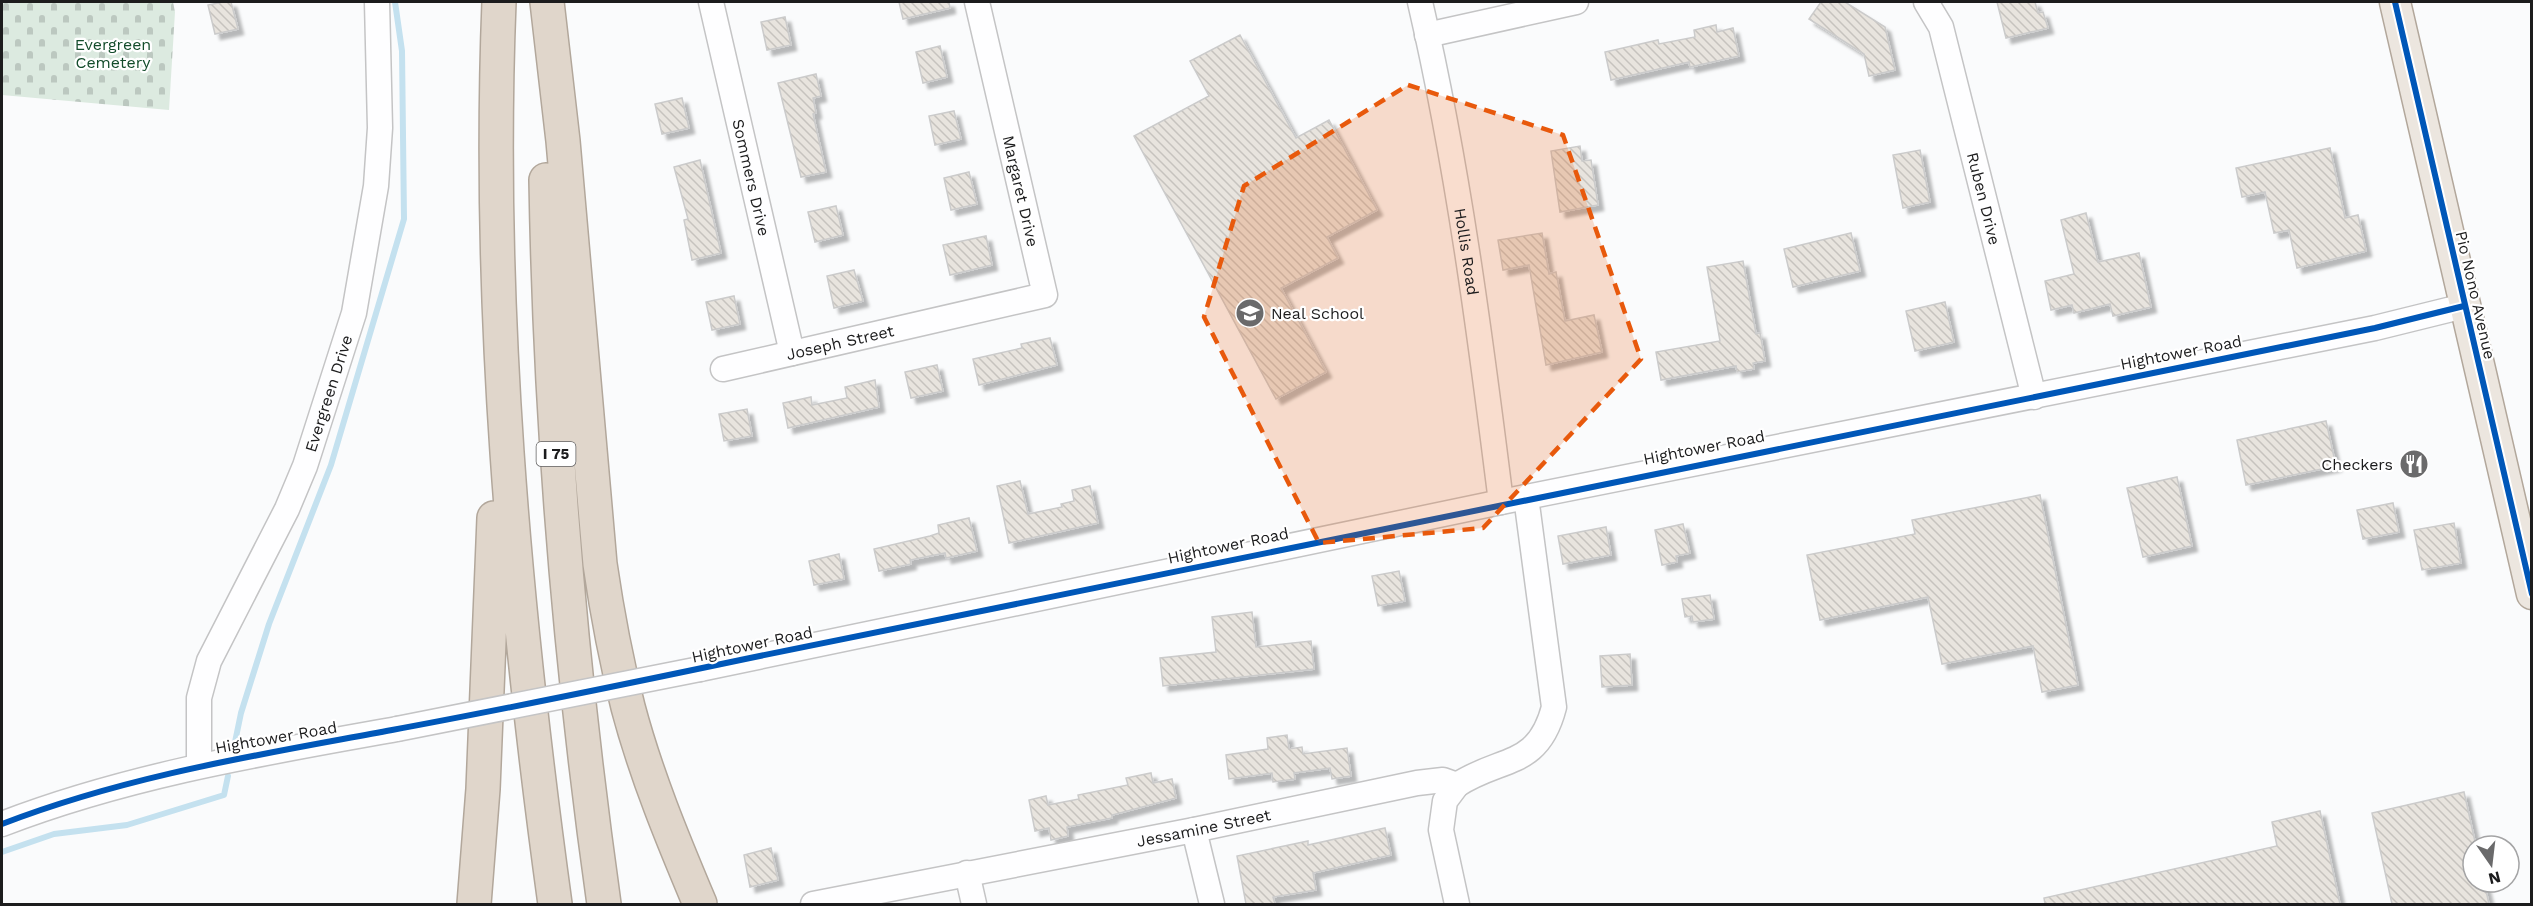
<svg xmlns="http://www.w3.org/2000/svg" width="2533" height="906" viewBox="0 0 2533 906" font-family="'Work Sans',sans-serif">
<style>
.cemetery{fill:url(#cemetery-stones)}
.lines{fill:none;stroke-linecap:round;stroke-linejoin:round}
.stream{stroke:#c4e1ef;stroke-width:6}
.building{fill:url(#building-back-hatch);stroke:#cbcbcb;stroke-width:1.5;filter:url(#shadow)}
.minor-casing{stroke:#c4c4c5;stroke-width:27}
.major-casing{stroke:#b2a79b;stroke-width:33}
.highway-casing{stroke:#b2a79b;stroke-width:36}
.minor{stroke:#fefeff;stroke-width:24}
.major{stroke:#ece6df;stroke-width:30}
.highway{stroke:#e0d6cb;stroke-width:33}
.minor-bridge-casing{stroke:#c4c4c5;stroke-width:27;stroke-linecap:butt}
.minor-bridge{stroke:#fefeff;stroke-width:24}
.cycleway-casing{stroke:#fff;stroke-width:10}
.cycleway{stroke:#0057b8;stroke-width:6}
.marked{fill:#e8590c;fill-opacity:0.2;stroke:#e8590c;stroke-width:4.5;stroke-dasharray:12 8;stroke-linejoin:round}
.labels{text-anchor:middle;stroke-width:4.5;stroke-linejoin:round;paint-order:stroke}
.shield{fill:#fff;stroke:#606061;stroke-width:1.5}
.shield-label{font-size:15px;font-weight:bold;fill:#1c1c1d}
.park-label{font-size:16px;fill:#134c2b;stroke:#fff}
.street-label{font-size:16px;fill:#1c1c1d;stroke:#fff}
.poi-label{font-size:16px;fill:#1c1c1d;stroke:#fff;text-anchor:start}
</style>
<defs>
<pattern id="cemetery-stones" width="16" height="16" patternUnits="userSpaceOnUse" patternTransform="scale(1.5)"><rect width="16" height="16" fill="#dceae0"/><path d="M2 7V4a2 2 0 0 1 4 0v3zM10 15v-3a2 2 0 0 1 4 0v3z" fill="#bcc8c0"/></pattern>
<pattern id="building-back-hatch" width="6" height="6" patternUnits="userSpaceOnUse" patternTransform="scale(1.5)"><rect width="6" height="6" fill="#e8e4de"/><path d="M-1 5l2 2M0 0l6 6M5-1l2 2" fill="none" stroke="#c6c3be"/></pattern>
<filter id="shadow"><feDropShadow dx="5.5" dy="5.5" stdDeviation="1.5" flood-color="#0004"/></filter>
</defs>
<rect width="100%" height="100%" fill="#fafbfc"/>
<!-- cemetery -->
<path class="cemetery" d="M 2,2 L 173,2 L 175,12 L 169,110 L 2,95 Z"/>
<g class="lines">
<!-- stream -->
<path class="stream" d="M 235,742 L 241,713 L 269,624 L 331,465 L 404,219 L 402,51 L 395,2
M 2,852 L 54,834 L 127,825 L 224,795 L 228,776"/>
</g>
<!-- building -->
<path class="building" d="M 223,2 L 231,2 L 238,29 L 215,34 L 208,5 Z
M 899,2 L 949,2 L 950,8 L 903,19 Z
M 1821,2 L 1845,2 L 1885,27 L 1895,70 L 1869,76 L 1864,54 L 1809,19 Z
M 1997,2 L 2035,2 L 2038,13 L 2043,12 L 2048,28 L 2006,38 Z
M 785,17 L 791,45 L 767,50 L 761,22 Z
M 1716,25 L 1717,32 L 1733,28 L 1739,56 L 1690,67 L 1689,62 L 1611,80 L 1605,52 L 1658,40 L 1659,44 L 1695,37 L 1694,30 Z
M 1240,35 L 1296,138 L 1329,120 L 1377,210 L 1327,237 L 1338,258 L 1281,288 L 1326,372 L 1276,399 L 1134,136 L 1209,96 L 1190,61 Z
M 940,46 L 947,77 L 923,83 L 916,52 Z
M 816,74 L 821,96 L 813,98 L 816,113 L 813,114 L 826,172 L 801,177 L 778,83 Z
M 682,98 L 689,128 L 662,134 L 655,104 Z
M 954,111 L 961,139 L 935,145 L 929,116 Z
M 1580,146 L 1582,161 L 1591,160 L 1598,205 L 1560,212 L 1551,151 Z
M 2330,148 L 2345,218 L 2358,215 L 2366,251 L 2297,268 L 2289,230 L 2274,233 L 2265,192 L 2242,197 L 2236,168 Z
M 1920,150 L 1930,202 L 1903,208 L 1893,155 Z
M 700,160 L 721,253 L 692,260 L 684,220 L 688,219 L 674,167 Z
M 969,172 L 977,204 L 951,210 L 944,178 Z
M 836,206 L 843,235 L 815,242 L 808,212 Z
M 2086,213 L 2098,262 L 2139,253 L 2151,307 L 2113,316 L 2110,304 L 2074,313 L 2072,305 L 2051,310 L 2045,281 L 2074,274 L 2061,220 Z
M 1542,233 L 1549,274 L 1556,272 L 1565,321 L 1594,315 L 1602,352 L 1546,365 L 1529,265 L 1503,270 L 1498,240 Z
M 1851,233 L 1860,271 L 1793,287 L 1784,249 Z
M 986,236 L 992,265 L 950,275 L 943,245 Z
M 1743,261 L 1756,334 L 1760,333 L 1765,361 L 1753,363 L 1754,369 L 1737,372 L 1736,366 L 1661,380 L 1656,352 L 1720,341 L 1707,267 Z
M 854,270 L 863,301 L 834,308 L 827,276 Z
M 734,296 L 740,324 L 712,330 L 706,302 Z
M 1945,302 L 1954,342 L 1915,351 L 1906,311 Z
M 1050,338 L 1057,365 L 979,385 L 973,359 L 1022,348 L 1021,344 Z
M 937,365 L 943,391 L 911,398 L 905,372 Z
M 875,380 L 879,407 L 788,428 L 783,403 L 811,397 L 812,405 L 847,398 L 845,387 Z
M 747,409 L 752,436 L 724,441 L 719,414 Z
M 2326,421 L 2336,466 L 2246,485 L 2237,440 Z
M 2177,477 L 2192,546 L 2143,557 L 2127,488 Z
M 1020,481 L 1028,514 L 1062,507 L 1061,504 L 1074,501 L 1072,490 L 1090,486 L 1098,523 L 1009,543 L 997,486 Z
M 2040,495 L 2078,685 L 2042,692 L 2033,646 L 1942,664 L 1928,597 L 1820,620 L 1807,555 L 1915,534 L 1912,520 Z
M 2393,503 L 2399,532 L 2363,539 L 2357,510 Z
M 969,518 L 977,551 L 946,558 L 945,553 L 910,560 L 911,564 L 879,571 L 874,549 L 930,536 L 939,533 L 938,525 Z
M 2454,523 L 2461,563 L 2422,570 L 2414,530 Z
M 1683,524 L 1690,553 L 1676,556 L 1677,562 L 1662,565 L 1655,530 Z
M 1606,527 L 1611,555 L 1563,564 L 1558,536 Z
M 839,554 L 844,579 L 814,585 L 809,561 Z
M 1399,571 L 1405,601 L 1378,606 L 1372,576 Z
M 1710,595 L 1714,619 L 1693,622 L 1692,616 L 1685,617 L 1682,599 Z
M 1252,612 L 1256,647 L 1311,641 L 1314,669 L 1163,686 L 1160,658 L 1216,652 L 1212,617 Z
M 1630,654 L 1632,685 L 1602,687 L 1600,656 Z
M 1287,735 L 1289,749 L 1302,747 L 1303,754 L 1347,748 L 1351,776 L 1332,779 L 1330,768 L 1294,773 L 1295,779 L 1273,782 L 1272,773 L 1229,779 L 1226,755 L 1268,749 L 1267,738 Z
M 1151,773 L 1153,783 L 1172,779 L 1176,798 L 1112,815 L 1112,818 L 1067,827 L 1068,836 L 1051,840 L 1049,828 L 1035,831 L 1029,800 L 1046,796 L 1048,805 L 1079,799 L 1078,795 L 1128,785 L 1126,778 Z
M 2464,792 L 2476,846 L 2473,846 L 2473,882 L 2484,882 L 2489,904 L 2392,904 L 2372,813 Z
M 2320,811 L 2340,904 L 2045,904 L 2044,898 L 2277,846 L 2272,822 Z
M 1385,828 L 1391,855 L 1313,873 L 1316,890 L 1273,897 L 1275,904 L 1246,904 L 1237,856 L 1308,841 L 1308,845 Z
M 771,848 L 778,880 L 750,887 L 744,855 Z"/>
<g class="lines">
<!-- minor casing -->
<g class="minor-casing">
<g id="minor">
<path id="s1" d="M 711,2 L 792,353"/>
<path id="s2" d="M 1420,2 C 1458,166 1480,334 1501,502"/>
<path id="s3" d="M 1926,2 L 1941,27 L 2034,397"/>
<path d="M 1427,35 L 1576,2"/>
<path id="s4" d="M 723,369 L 1045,295 L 977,2"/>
<path d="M 700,669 L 1501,502 L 2375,328 L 2464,306"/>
<path id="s5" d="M 199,765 L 199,698 L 209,661 L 287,509 L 305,466 L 354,313 L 376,186 L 380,128 L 377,2"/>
<path d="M 2,824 C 129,775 263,753 397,729"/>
<path d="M 1194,830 L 1212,904"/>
<path d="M 967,873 L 974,904"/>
<path id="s6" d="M 813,904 L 1194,830 L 1417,783 L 1443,780 L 1457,785 C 1501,756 1538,769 1554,707 L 1526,497"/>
<path d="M 1457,904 L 1441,830 L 1445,801 L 1457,785"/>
</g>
</g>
<!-- major casing -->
<g class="major-casing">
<path id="major" d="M 2395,2 L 2532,594"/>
</g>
<!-- highway casing -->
<g class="highway-casing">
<path id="highway" d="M 499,2 C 487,303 514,606 555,904
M 547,2 L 563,141 L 600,564 C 607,612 616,660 628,707 C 646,775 673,840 700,904
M 546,180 C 550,424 570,663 604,904
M 474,904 L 483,789 L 494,518"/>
</g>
<!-- minor -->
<use href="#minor" class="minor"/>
<!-- major -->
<use href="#major" class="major"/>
<!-- highway -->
<use href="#highway" class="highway"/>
<!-- minor-bridge casing -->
<g class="minor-bridge-casing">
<path id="minor-bridge" d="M 397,729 L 700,669"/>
</g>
<!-- minor-bridge -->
<use href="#minor-bridge" class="minor-bridge"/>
<!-- cycleway casing -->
<g class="cycleway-casing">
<path id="cycleway" d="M 2395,2 L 2532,594
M 2,824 C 129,775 258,755 392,730 C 512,708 631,683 750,658 C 1291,544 1833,435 2375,328 L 2464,306"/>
</g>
<!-- cycleway -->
<use href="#cycleway" class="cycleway"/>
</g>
<!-- marked area -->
<path class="marked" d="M 1408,85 L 1563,135 L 1641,359 L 1483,528 L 1319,543 L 1204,317 L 1244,186 Z"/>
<!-- icons -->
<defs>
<g id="school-disc" transform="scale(1.5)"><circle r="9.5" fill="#6a6a6b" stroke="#fff"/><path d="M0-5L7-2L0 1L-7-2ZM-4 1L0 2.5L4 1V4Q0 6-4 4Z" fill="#fff"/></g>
<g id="restaurant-disc" transform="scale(1.5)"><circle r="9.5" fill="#6a6a6b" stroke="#fff"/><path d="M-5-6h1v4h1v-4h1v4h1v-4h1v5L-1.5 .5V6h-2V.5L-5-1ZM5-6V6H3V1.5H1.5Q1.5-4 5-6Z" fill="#fff"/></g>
</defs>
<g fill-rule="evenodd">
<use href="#school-disc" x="1250" y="313"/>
<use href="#restaurant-disc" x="2414" y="464"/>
</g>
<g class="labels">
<!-- shield labels -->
<rect class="shield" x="536.5" y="442" width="39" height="24" rx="4.5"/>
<g class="shield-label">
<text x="556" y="459">I 75</text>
</g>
<!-- park labels -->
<g class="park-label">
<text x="113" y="50">Evergreen<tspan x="113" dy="18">Cemetery</tspan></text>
</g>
<!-- street labels -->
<g class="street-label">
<text dy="6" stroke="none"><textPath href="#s1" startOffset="180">Sommers Drive</textPath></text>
<text transform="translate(1021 191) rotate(77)" y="6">Margaret Drive</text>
<text dy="6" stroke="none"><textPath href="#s3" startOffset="206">Ruben Drive</textPath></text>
<text dy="6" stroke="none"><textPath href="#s2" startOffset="254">Hollis Road</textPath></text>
<text transform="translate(2476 295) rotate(77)" y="6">Pio Nono Avenue</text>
<text dy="6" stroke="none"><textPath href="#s4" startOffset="120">Joseph Street</textPath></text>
<text transform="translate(2181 352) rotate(-11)" y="6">Hightower Road</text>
<text dy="6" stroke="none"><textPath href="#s5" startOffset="399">Evergreen Drive</textPath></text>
<text transform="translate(1704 447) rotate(-11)" y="6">Hightower Road</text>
<text transform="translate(1228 545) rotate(-12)" y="6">Hightower Road</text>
<text transform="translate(752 644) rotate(-12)" y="6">Hightower Road</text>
<text transform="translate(276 737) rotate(-10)" y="6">Hightower Road</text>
<text dy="6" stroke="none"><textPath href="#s6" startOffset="398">Jessamine Street</textPath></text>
</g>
<!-- poi labels -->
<g class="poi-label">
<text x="1271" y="319">Neal School</text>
<text x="2393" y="470" text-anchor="end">Checkers</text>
</g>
</g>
<!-- border -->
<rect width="2533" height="906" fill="none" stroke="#1c1c1d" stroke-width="6"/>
<!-- north arrow -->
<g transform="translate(2491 864) rotate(166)"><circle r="28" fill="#ffffff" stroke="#a4a4a5" stroke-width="1.5"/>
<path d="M0-4.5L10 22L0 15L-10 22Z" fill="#6a6a6b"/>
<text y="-9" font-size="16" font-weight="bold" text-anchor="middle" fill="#1c1c1d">N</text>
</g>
</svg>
